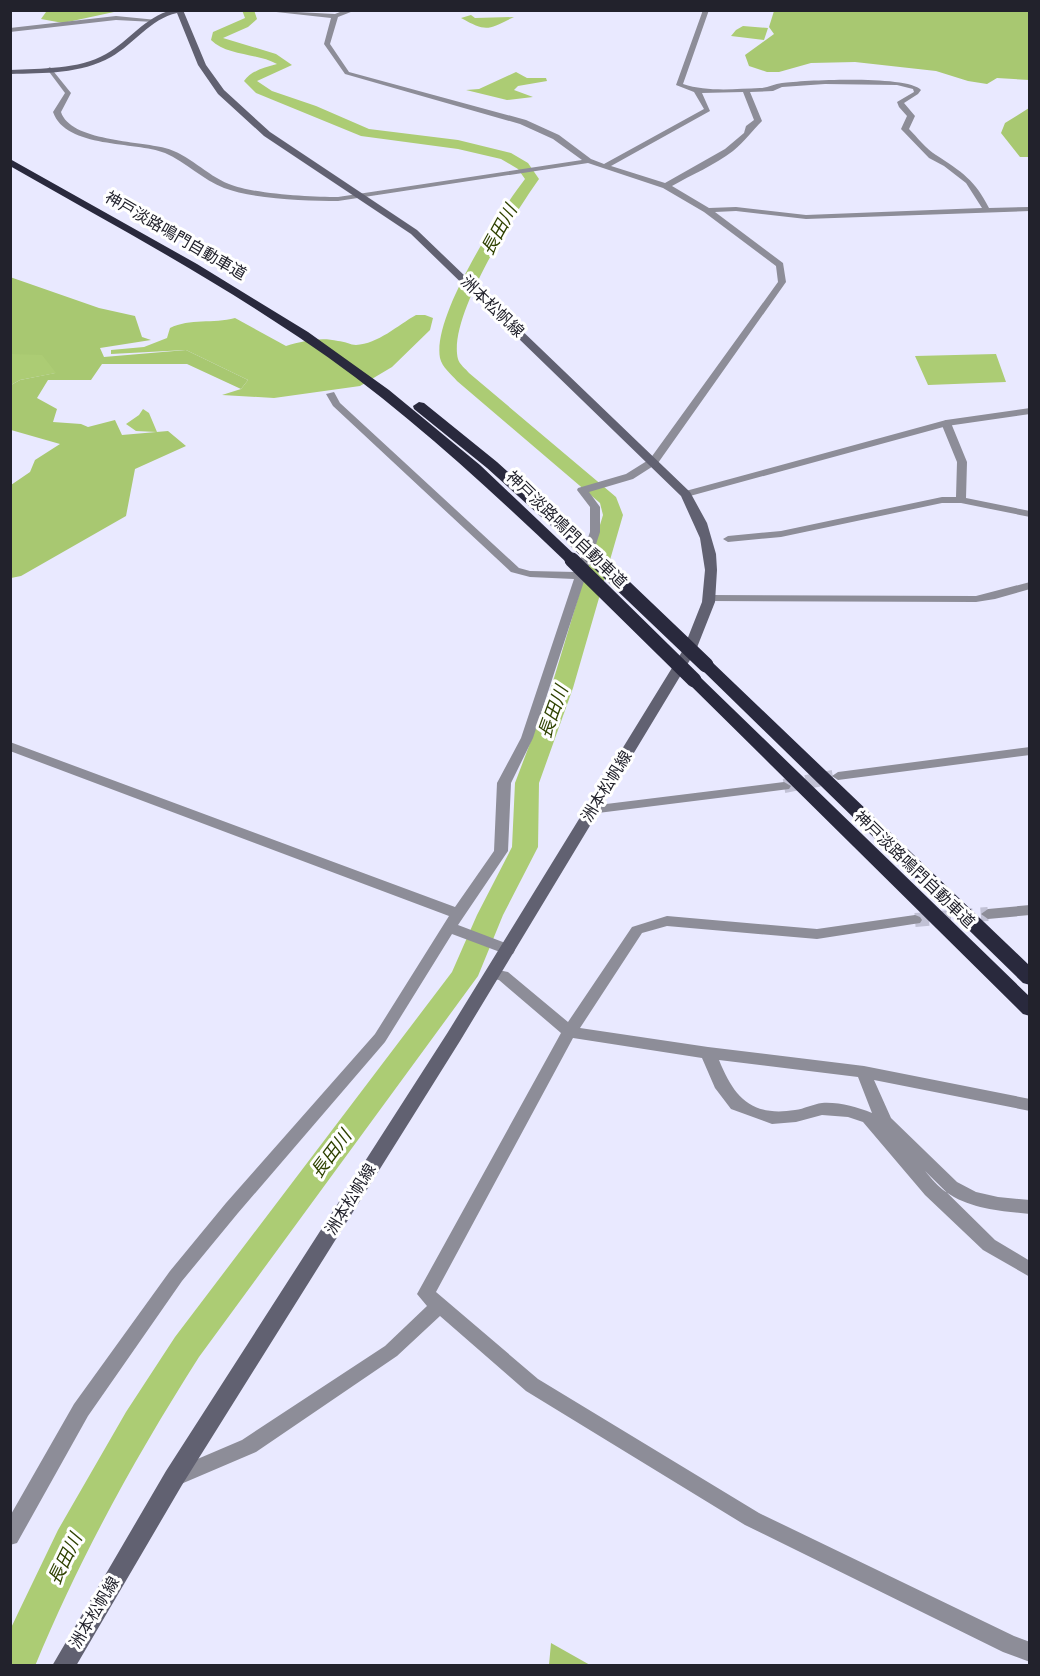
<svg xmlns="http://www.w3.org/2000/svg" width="1040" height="1676" viewBox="0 0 1040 1676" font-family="Inter,'Noto Sans JP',sans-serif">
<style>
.forest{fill:#a8c871}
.water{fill:#accc74}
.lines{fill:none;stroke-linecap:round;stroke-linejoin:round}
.river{fill:#accc74;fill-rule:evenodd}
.minor-tunnel{stroke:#c1c1d5;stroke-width:14;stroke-dasharray:14 8;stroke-linecap:butt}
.minor{fill:#8d8d98;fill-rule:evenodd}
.tertiary{fill:#8d8d98;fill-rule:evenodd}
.secondary{fill:#616171;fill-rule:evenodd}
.motorway{fill:#29293d;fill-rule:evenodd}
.motorway-bridge{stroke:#29293d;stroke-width:15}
.labels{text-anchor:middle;stroke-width:6;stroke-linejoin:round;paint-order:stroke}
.street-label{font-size:16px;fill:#22222c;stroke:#fff}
.water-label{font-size:18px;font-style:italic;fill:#2f4200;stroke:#fff}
</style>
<rect width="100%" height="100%" fill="#e9e9ff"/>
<!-- forest -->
<path class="forest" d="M 774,11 L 1029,11 L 1029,80 L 997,78 L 987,84 L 968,81 L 936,71 L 855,62 L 811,63 L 779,72 L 767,72 L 749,66 L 745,55 L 774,34 L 769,27 Z
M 1029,108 L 1029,157 L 1020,157 L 1001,133 L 1005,123 Z
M 10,277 L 99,308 L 135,316 L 142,337 L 151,340 L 100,348 L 104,357 L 186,350 L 248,380 L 241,389 L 187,364 L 102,364 L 91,380 L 48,380 L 37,398 L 57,409 L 53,422 L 81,424 L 88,427 L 115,420 L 122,435 L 168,431 L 186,446 L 135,469 L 126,516 L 21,576 L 11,578 L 11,485 L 30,472 L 35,460 L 60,444 L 11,430 L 11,385 L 20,380 L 55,373 L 11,354 Z
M 551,1643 L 590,1665 L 549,1665 Z"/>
<!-- water -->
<path class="water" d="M 112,10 L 114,12 L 63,23 L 41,19 L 46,12 L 42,11 Z
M 471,15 L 475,18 L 514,17 C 488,29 488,33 461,18 Z
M 743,26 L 768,28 L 764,40 L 731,36 L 736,30 Z
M 516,72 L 527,78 L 546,78 L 547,81 L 518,86 L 514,90 L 533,97 L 507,100 L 466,90 L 479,89 Z
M 416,315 L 425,315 L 433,318 L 430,330 L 392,367 L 360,386 L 274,398 L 222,395 L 241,389 L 248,380 L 186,350 L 111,354 L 111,350 L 144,347 L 167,338 L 170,328 C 190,318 213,324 235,318 L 286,346 C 304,341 320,337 338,341 C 344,341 351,345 356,345 C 378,344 398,325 416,315 Z
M 11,354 L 42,355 L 56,373 L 20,380 L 11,385 Z
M 996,354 L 1006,382 L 928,385 L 915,356 Z
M 143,409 L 149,413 L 157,432 L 136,431 L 126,424 L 139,415 Z"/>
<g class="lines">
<!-- river -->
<path class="river" d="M 242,10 L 254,10 L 257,19 L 248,27 L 223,38 L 276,54 L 292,65 L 257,81 L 272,91 L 316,106 L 369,129 L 458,140 L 511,153 L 528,163 L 539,179 C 515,213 447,317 458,359 C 459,364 466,369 469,373 L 616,497 L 623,515 L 573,688 L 539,783 L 538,847 L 503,915 L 478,976 L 199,1357 C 136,1456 80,1557 35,1666 L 10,1666 L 10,1630 L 19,1611 L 58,1530 L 126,1412 L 175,1337 L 452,972 L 477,915 L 512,847 L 515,783 L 551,688 L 603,515 L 600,503 L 457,381 C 451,374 442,367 440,358 C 432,316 499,213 525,179 L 518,169 L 501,159 L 458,149 L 361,136 L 256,93 L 244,81 C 252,70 264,68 277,64 C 257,53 227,56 211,40 L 213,32 L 245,18 Z"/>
<!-- minor-tunnel -->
<path class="minor-tunnel" d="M 784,786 L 833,777
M 915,920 L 988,914"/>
<!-- minor -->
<path class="minor" d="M 258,10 L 335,14 L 345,10 L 356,10 L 338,17 L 330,44 L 349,72 L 526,120 L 559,135 L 591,159 L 604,164 L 704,109 L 694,92 L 676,85 L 703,10 L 709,10 L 683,84 C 707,92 735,89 760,88 C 768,88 774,84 782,83 C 805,80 908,75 921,90 L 918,94 L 904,103 L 915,116 L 909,129 C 917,137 926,149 936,155 C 962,172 975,180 989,208 L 1030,207 L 1030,211 L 806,219 L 736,211 L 715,212 L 783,263 L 786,282 L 658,463 L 633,479 L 589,492 L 600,507 L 600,532 L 533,738 L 511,783 L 508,851 L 458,925 L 513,946 L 515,950 L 513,954 L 508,955 L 452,934 L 385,1042 L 238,1213 L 182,1281 L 88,1416 L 17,1543 L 10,1545 L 10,1516 L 74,1404 L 170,1271 L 226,1203 L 375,1034 L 449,916 L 10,751 L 10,742 L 455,907 L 494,851 L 497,783 L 521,738 L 574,579 L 530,577 L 511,572 L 333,406 L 326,394 L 334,392 L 340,403 L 519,568 L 530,571 L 576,572 L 590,532 L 590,507 L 577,490 L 578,488 L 626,474 L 650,459 L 778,282 L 776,266 L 704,212 L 663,188 L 588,163 L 338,201 C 307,201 253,199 224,188 C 203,180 186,162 165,153 C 135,141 66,149 53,112 L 65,93 L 47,69 L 50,67 L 71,93 L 61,112 C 70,141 139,141 165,148 C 189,154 206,175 229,184 C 253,194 311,197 338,197 L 582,160 L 553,139 L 520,124 L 345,74 L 324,44 L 331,18 ZM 825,84 L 897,85 L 913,89 L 914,92 L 897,102 L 899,107 L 907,116 L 901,129 L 929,158 L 944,166 L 966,183 L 982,208 L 806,215 L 736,207 L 709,208 L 672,186 C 691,175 715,165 733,151 C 745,141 752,131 762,121 L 750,92 L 773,91 L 782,87 ZM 743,92 L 754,120 L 746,126 L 744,133 L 725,149 L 665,183 L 611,166 L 710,111 L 702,93 Z
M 116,16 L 157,20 L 154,22 L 116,20 L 10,32 L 10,28 Z
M 946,420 L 951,423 L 967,462 L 966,498 L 1030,511 L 1030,517 L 961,503 L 942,503 L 781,537 L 728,542 L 723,539 L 728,536 L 781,531 L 942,497 L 956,497 L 957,462 L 941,423 Z
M 1030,582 L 1030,589 L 995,599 L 976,602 L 709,601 L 703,598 L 709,595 L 976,596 Z
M 1030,747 L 1030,755 L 838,780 L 832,776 L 838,772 Z
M 784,782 L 791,786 L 789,789 L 590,814 L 583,810 L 590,806 Z
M 1030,905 L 1030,915 L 988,919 L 981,914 L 988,909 Z
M 915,915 L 920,917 L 922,920 L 920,923 L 817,939 L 667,926 L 642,933 L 580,1028 L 708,1047 L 864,1066 L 1030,1099 L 1030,1111 L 874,1080 L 891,1118 L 957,1182 L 976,1192 L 998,1197 L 1030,1200 L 1030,1214 C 1001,1211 970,1209 946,1192 C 938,1187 931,1178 925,1171 L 995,1240 L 1030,1261 L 1030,1277 L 983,1250 L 925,1195 L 863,1122 L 848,1117 L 822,1115 L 796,1122 L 772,1124 L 731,1109 L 715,1088 L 702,1058 L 573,1038 L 436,1292 L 538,1379 L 759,1513 L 1014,1636 L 1030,1642 L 1030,1662 L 1003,1652 L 745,1525 L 526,1391 L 440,1316 L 397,1356 L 256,1452 L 174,1487 L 167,1484 L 164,1478 L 167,1472 L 242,1440 L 385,1346 L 427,1306 L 417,1294 L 561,1033 L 499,980 L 488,978 L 486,974 L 488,970 L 493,969 L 508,972 L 568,1022 L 632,927 L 667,916 L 817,929 ZM 719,1060 L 858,1077 L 872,1113 C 856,1107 840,1102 822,1103 C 813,1104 804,1109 795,1110 C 751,1117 734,1097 719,1060 Z"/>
<!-- tertiary -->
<path class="tertiary" d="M 1030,408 L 1030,414 L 947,426 L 690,496 L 686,497 L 680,494 L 682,492 L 946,420 Z"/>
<!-- secondary -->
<path class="secondary" d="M 172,10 L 183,10 L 206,65 L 224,90 L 270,132 L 417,230 L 690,492 L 707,523 L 716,554 L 717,570 L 715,602 L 696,650 L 460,1041 L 182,1485 L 76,1666 L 52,1666 L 166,1471 L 448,1032 L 683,650 L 702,602 L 705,570 L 700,538 L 681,496 L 411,234 L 264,136 L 218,94 L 198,65 L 177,13 C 150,19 134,44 111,57 C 81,74 44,73 10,74 L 10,70 C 42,68 78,70 106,54 C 129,41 145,17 172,10 Z"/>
<!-- motorway -->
<path class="motorway" d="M 10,159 L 197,264 L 308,332 L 389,390 L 480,465 L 577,557 L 579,560 L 577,563 L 567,563 C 482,482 397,403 300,338 C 207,275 108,222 10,166 Z
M 419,402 L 424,403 L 497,462 L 579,536 L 581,539 L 579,542 L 569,542 L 487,468 L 414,409 L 413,406 Z
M 706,660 L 712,662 L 1030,966 L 1030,985 L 1023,983 L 700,668 L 698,665 Z
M 694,675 L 700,677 L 1030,997 L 1030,1016 L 1023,1014 L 688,683 L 686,680 Z"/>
<!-- motorway-bridge -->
<path class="motorway-bridge" d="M 574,539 L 706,665
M 572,560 L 694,680"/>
</g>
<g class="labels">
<!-- street labels -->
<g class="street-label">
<text transform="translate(176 235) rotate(30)" y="6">神戸淡路鳴門自動車道</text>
<text transform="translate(493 306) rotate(44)" y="6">洲本松帆線</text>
<text transform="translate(567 529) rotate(44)" y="6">神戸淡路鳴門自動車道</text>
<text transform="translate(606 786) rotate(-58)" y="6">洲本松帆線</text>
<text transform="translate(915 869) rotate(44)" y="6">神戸淡路鳴門自動車道</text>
<text transform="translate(350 1199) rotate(-58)" y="6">洲本松帆線</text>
<text transform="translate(94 1612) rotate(-59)" y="6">洲本松帆線</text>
</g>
<!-- water labels -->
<g class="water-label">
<text transform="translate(499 230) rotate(-61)" y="6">長田川</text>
<text transform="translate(553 712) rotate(-70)" y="6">長田川</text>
<text transform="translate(331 1154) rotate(-53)" y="6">長田川</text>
<text transform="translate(65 1559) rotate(-64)" y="6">長田川</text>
</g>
</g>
<!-- border -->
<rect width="1040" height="1676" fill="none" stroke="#22222c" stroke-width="24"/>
</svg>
